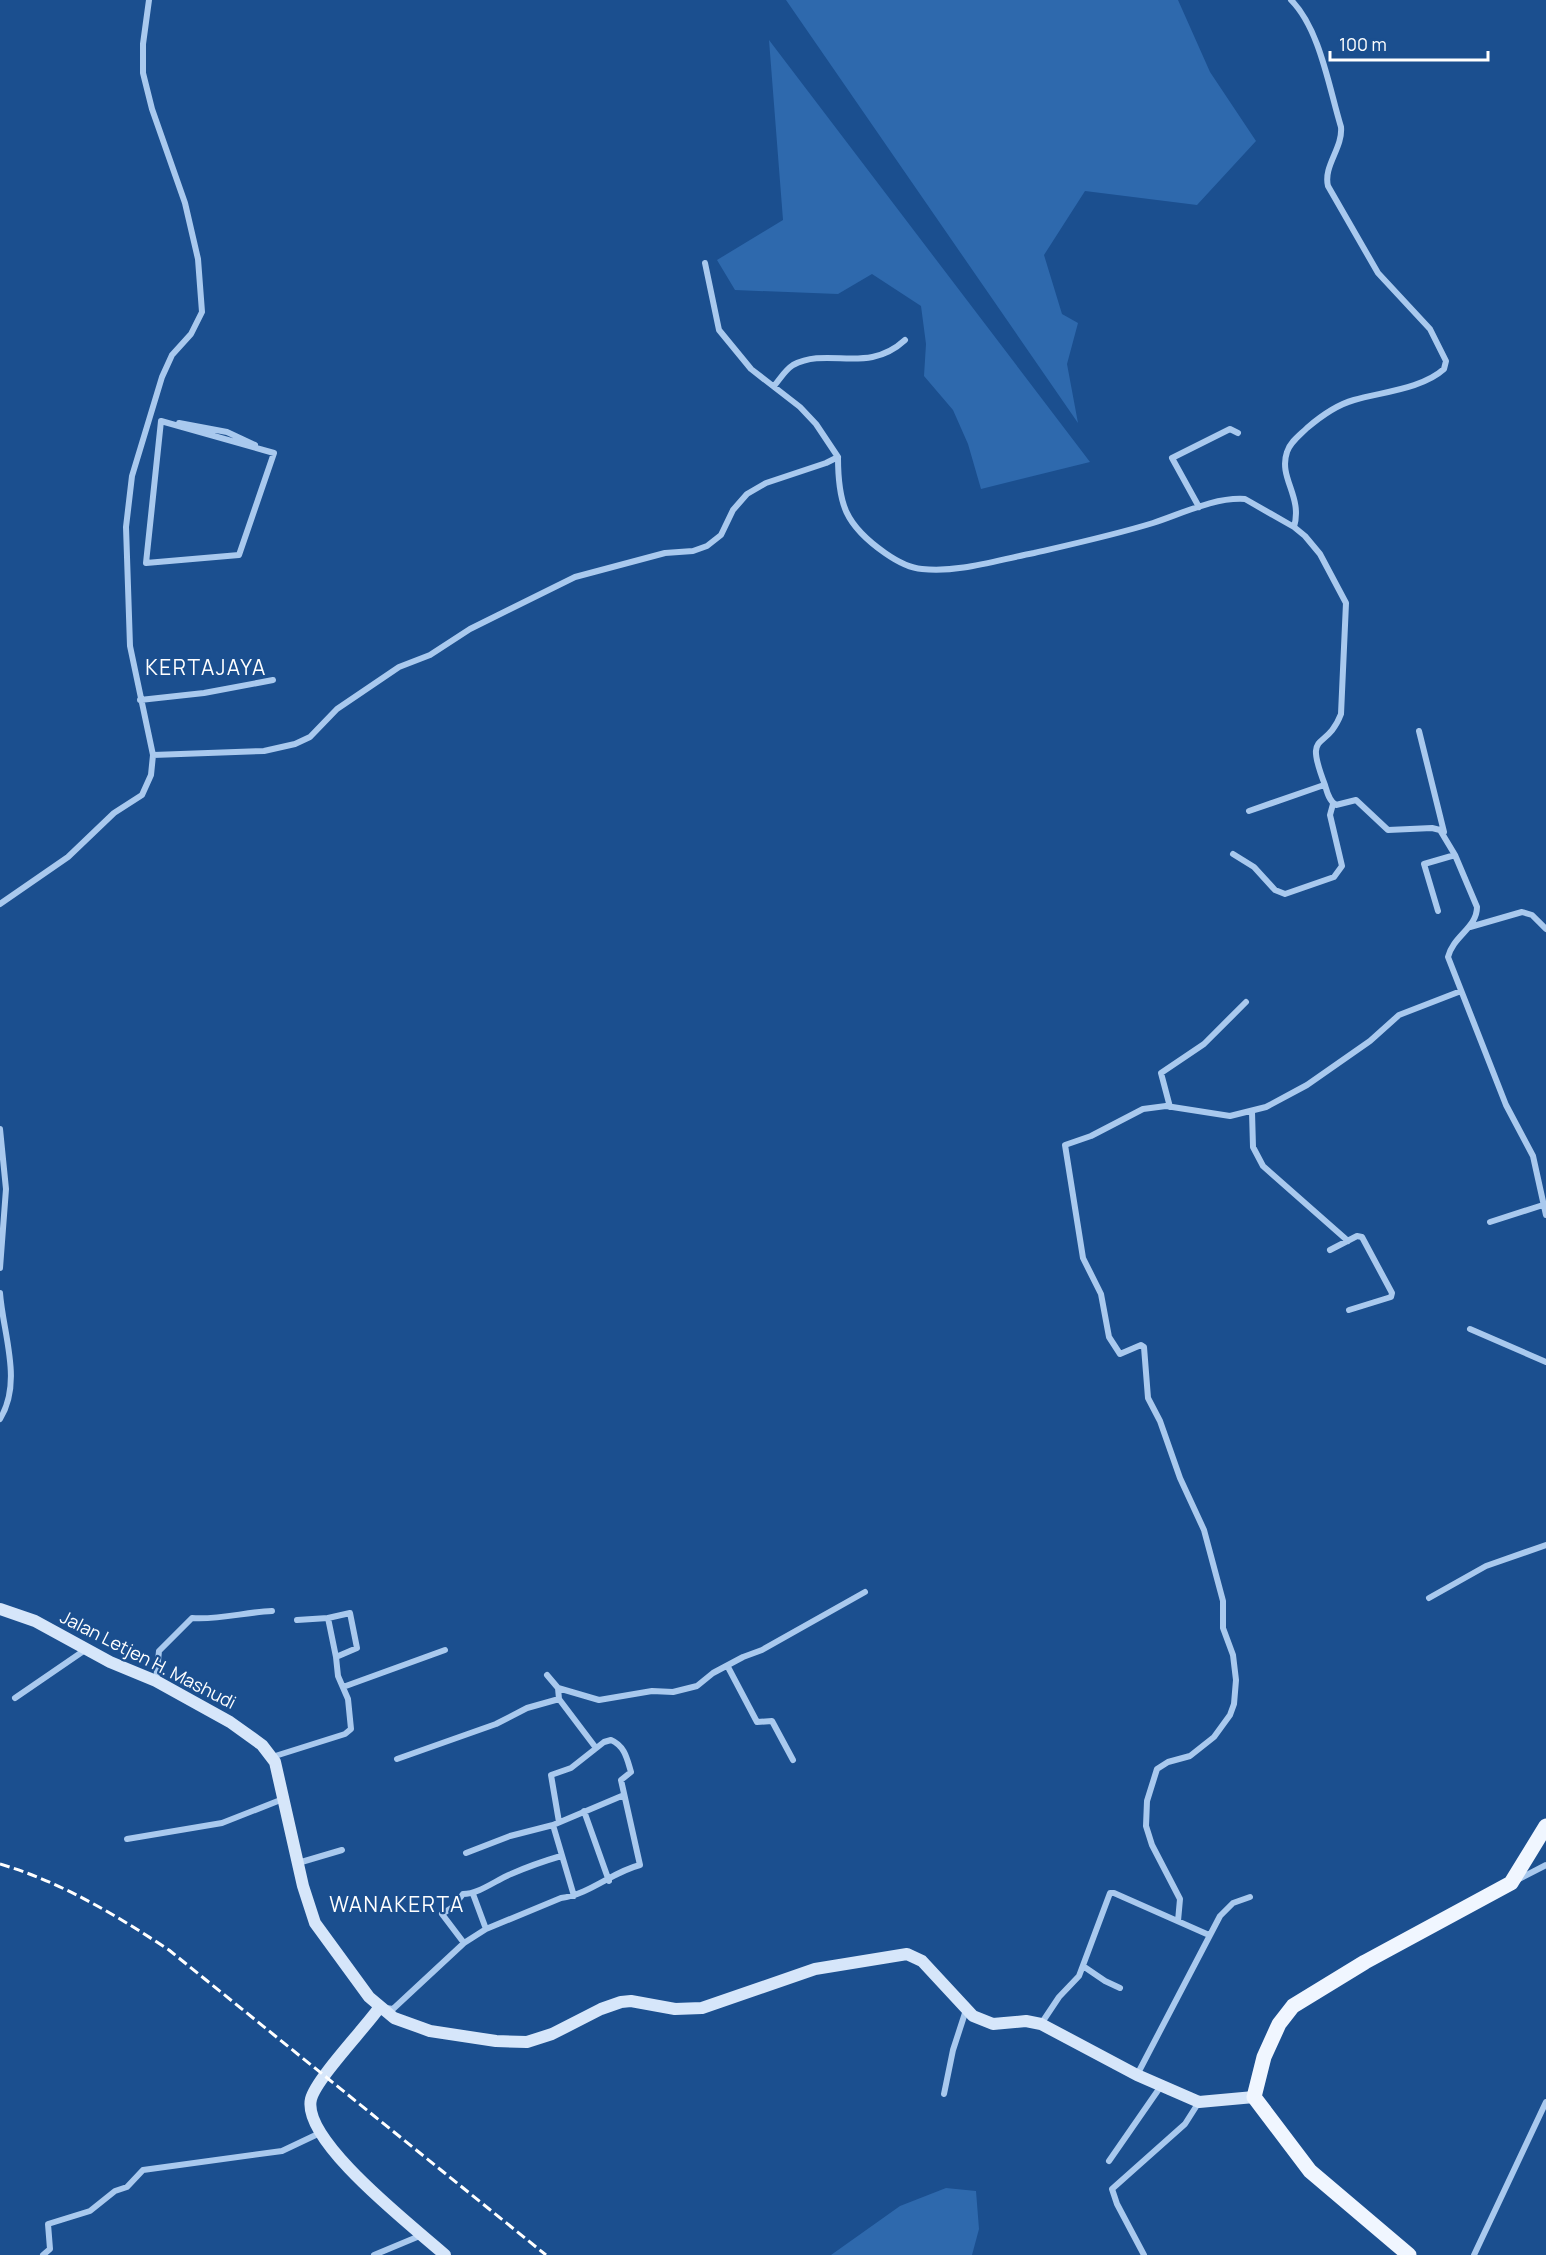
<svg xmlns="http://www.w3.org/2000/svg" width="1546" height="2255" viewBox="0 0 1546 2255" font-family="Manrope,sans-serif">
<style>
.green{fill:#2e69ad}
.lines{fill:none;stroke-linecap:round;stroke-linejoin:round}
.street{stroke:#a9c9ee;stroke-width:6}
.secondary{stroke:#d6e6fa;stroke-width:12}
.primary{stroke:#f0f6ff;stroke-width:15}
.rail{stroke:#fff;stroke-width:3;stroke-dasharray:10 4.5;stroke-linecap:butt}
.labels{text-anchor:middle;stroke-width:4.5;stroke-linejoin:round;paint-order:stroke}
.street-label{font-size:18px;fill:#fff;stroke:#1b4f8f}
.quarter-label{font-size:21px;letter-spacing:1.5px;fill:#fff;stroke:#1b4f8f}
</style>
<rect width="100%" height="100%" fill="#1b4f8f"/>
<!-- green -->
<path class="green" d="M 786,0 L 1178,0 L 1210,72 L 1256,141 L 1197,205 L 1085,191 L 1044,255 L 1062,314 L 1078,323 L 1067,364 L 1078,423 Z
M 769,40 L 1090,462 L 981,489 L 968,444 L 953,410 L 924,376 L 926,344 L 921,306 L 872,274 L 838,294 L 735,290 L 717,260 L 783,220 Z
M 946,2188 L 976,2191 L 979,2229 L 972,2255 L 831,2255 L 900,2206 Z"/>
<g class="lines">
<!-- street -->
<path class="street" d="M 1291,0 C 1320,29 1329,88 1341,127 C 1343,148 1323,166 1328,186 L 1378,273 L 1430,329 L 1446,361 L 1444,369 C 1422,389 1381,392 1354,400 C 1336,405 1321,416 1307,428 C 1300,435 1290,442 1287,452 C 1278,478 1303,496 1294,527
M 705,263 L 719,330 L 751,369 L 800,407 L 816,424 L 838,457
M 774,386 C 780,379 785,370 793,365 C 829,346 867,375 905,340
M 161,421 L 274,453 L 239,555 L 146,563 Z
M 179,423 L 227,432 L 255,445
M 1199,507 L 1172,458 L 1230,429 L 1238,433
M 140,700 L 204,693 L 273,680
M 1419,731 L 1444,832
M 153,755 L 264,751 L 295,744 L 310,737 L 337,709 L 399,667 L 430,655 L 470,629 L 575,577 L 665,553 L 693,551 L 707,546 L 721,535 L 733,510 L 747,494 L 766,483 L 826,463 L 838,457 C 838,504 845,525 885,553 C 895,560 908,568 922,569 C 959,573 997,560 1034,553 C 1073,544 1114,535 1153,523 C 1181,514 1214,497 1245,499 L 1294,527 L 1305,536 L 1320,554 L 1346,603 L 1341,714 C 1326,753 1303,728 1325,785 C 1327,792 1329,801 1336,805 L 1356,800 L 1388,830 L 1432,828 L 1440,830 L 1455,855 L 1477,907 C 1477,928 1453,936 1448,957 L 1506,1105 L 1533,1156 L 1546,1215
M 1249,811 L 1324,785
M 1233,854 L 1254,867 L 1275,890 L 1285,894 L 1334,877 L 1342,866 L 1330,815 L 1333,804
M 0,904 L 68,857 L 114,813 L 142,795 L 151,775 L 153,755 L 130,646 L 126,527 L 132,476 L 162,377 L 172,355 L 191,334 L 202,312 L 198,259 L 185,203 L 152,109 L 143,73 L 143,44 L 149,0
M 1438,911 L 1424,864 L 1455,855
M 1470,927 L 1522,912 L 1532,915 L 1546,929
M 1170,1107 L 1161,1073 L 1204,1044 L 1246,1002
M 1252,1112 L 1253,1147 L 1263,1166 L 1348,1241
M 0,1129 L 6,1189 L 0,1268
M 1490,1222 L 1543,1205
M 1330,1250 L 1357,1236 L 1362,1237 L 1392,1293 L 1391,1297 L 1349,1310
M 0,1293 C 3,1334 23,1382 0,1419
M 1470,1329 L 1546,1362
M 1429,1598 L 1486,1566 L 1546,1545
M 297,1620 L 328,1618
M 728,1667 L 757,1722 L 772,1721 L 793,1760
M 547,1675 L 558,1688
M 156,1681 L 159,1651 L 192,1618 C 220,1620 245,1612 272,1611
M 343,1687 L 445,1650
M 15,1698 L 85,1650
M 559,1699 L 558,1688 L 599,1700 L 652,1691 L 673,1692 L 697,1686 L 713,1673 L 743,1657 L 762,1650 L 865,1592
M 272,1757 L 345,1734 L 351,1729 L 348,1699 L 338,1676 L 336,1657 L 357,1648 L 350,1613 L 328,1618 L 336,1657
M 397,1759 L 496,1724 L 527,1708 L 559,1699 L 596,1748
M 584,1811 L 609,1881
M 553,1825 L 574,1896
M 127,1839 L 222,1823 L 283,1799
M 466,1853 L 510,1836 L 553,1825 L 624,1795
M 298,1863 L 342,1850
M 1517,1880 L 1546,1865
M 473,1894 L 486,1929
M 1178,1921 L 1180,1899 L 1152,1845 L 1146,1826 L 1147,1801 L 1157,1769 L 1168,1762 L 1190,1756 L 1214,1737 L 1230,1715 L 1234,1704 L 1236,1680 L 1233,1655 L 1223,1628 L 1223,1601 L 1204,1530 L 1180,1478 L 1160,1421 L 1148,1398 L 1144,1347 L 1141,1345 L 1120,1354 L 1109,1337 L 1101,1294 L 1083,1258 L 1065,1145 L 1091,1136 L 1143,1109 L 1166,1106 L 1230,1116 L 1266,1107 L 1307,1085 L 1370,1041 L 1399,1015 L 1461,991
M 464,1943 L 442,1914 L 453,1907 L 463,1894 C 479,1894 496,1880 511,1874 C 527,1867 544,1861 561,1856
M 1083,1966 L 1105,1981 L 1120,1988
M 386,2008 L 393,2009 L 464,1943 L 486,1929 L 561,1898 C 590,1894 612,1872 640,1865 L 621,1780 L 631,1772 C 627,1759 625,1746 611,1740 L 604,1742 L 571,1768 L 551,1775 L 559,1822
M 1041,2024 L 1059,1997 L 1079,1976 L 1110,1893 L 1114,1893 L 1209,1935
M 1137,2075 L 1220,1916 L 1233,1903 L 1250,1897
M 944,2094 L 953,2050 L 966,2010
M 1109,2161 L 1161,2086
M 43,2255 L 50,2249 L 48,2224 L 90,2211 L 115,2191 L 127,2187 L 143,2170 L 282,2151 L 320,2133
M 374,2255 L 422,2235
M 1144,2255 L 1117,2204 L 1112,2189 L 1185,2124 L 1199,2102
M 1474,2255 L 1546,2102"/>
<!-- secondary -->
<path class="secondary" d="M 0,1609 L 35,1621 L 110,1662 L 156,1681 L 230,1722 L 262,1745 L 275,1762 L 303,1886 L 315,1923 L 369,1997 L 394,2018 L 430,2031 L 496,2041 L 527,2042 L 552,2034 L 601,2009 L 621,2002 L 631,2001 L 675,2009 L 702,2008 L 815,1969 L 907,1954 L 922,1961 L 973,2016 L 993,2024 L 1026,2021 L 1041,2024 L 1137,2075 L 1199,2102 L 1254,2097
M 379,2008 C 365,2028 316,2079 311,2099 C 301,2141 415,2228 445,2255"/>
<!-- primary -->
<path class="primary" d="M 1409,2255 L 1310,2171 L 1254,2097 L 1264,2057 L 1279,2024 L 1293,2006 L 1365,1962 L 1511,1883 L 1546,1826"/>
<!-- rail -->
<path class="rail" d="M 0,1864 C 61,1882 116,1915 169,1950 L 546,2255"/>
</g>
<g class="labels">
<!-- street labels -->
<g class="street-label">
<text transform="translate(148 1660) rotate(27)" y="6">Jalan Letjen H. Mashudi</text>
</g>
<!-- quarter labels -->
<g class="quarter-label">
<text x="206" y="675">KERTAJAYA</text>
<text x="397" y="1912">WANAKERTA</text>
</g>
</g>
<!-- scale -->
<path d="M1330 51v9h158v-9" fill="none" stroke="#ffffff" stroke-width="3"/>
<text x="1339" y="51" font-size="18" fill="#ffffff" stroke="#1b4f8f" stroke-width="4.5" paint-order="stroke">100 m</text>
</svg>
